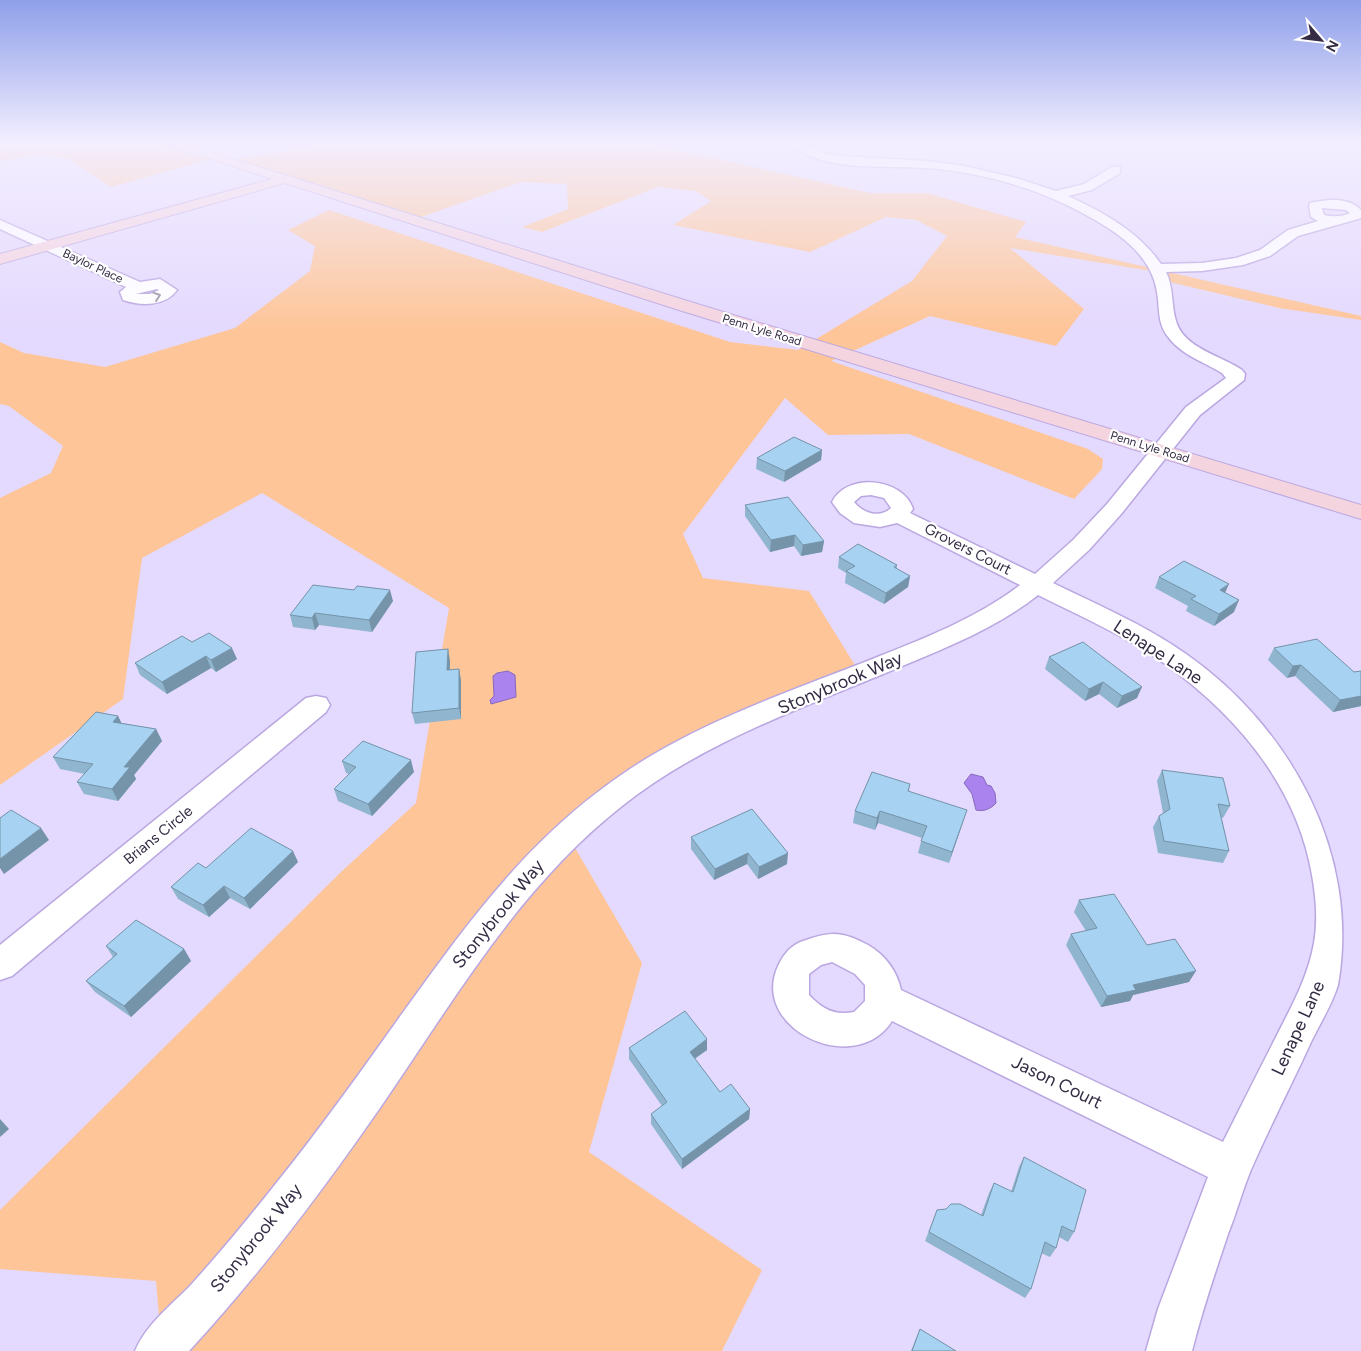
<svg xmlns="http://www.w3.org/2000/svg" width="1361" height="1351" viewBox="0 0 1361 1351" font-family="Figtree,sans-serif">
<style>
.green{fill:#fec598}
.water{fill:#ab83ee;stroke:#8769bb}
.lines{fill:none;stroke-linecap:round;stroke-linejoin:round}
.street-casing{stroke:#baa7e1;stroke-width:3}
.secondary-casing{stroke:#baa7e1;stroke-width:2}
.street{fill:#fff;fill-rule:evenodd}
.secondary{fill:#f4d4df;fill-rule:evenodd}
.wall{fill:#90b5cf}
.shaded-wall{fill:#7593a9}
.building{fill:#a7d2f1;stroke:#7593a9}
.oneway{stroke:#9a96a2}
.labels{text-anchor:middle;stroke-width:4.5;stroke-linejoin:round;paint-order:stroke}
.far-street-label{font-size:12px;fill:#342c44;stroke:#fff}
.street-label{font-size:15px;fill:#342c44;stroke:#fff}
.near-street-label{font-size:18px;fill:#342c44;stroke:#fff}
</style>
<rect width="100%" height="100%" fill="#e4d9fe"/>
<!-- green -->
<path class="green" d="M 0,141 L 161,141 L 214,158 L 111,187 L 68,158 L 37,155 L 0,161 Z
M 333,141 L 637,141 L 870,193 L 927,193 L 1026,222 L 1015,237 L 1361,316 L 1361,320 L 1279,308 L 1161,280 L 1158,272 L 1010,248 L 1084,309 L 1056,346 L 930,316 L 831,361 L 1088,449 L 1103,459 L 1102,469 L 1074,499 L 909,434 L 828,435 L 785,398 L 683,534 L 703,578 L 809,591 L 861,675 L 697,744 L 564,829 L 642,963 L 589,1152 L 762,1270 L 722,1351 L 162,1351 L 156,1281 L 0,1269 L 0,1210 L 341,872 L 416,803 L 449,608 L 262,493 L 142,558 L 123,699 L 0,785 L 0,498 L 51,473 L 63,446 L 9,406 L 0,404 L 0,342 L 24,353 L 105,367 L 235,328 L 310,271 L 315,246 L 288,230 L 329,210 L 730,342 L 798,350 L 912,281 L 947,236 L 916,220 L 886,217 L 810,252 L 673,225 L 711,201 L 695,191 L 658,187 L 542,232 L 522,227 L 568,209 L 567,184 L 521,182 L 421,217 L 226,162 Z"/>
<!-- water -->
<path class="water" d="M 508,671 L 515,675 L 516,697 L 491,704 L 490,700 L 494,696 L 493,676 L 497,673 Z
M 971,774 L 983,777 L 987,785 L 991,786 L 995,793 L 996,803 C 991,809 983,812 976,810 L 972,794 L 964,783 Z"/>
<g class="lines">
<!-- street casing -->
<g class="street-casing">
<path id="street" d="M 782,141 L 795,141 L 824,153 L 839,156 L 927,161 L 964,166 L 1016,178 L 1056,191 L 1084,184 L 1112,167 L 1120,167 L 1120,173 L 1092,190 L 1068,196 C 1103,212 1138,231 1161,264 L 1202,263 L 1236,258 L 1260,250 L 1288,230 L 1318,221 L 1311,217 L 1309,206 L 1310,203 C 1327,199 1349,197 1361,210 L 1361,218 L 1358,219 L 1298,236 L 1270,256 L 1243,265 L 1202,271 L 1166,272 C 1174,288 1171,305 1176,321 C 1183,348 1222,356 1242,370 L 1245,374 L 1244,380 L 1200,415 L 1122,513 L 1089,550 L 1053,583 C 1098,605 1145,625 1186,654 C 1289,726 1361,853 1338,985 C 1332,1004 1321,1022 1312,1040 C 1292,1084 1269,1128 1250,1172 C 1242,1192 1236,1214 1228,1234 C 1215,1273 1202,1311 1192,1351 L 1146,1351 L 1158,1309 L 1208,1177 L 892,1021 C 855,1079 747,1028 779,964 C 784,954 791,945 803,941 C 831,931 842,931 868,945 C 885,955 897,971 901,990 L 1223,1142 C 1240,1108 1257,1074 1274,1041 C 1290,1009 1308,978 1314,943 C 1318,921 1316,897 1312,875 C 1297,787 1238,717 1168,666 C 1128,637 1082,617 1038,595 C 994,630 940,650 888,672 C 796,710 700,744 622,806 C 520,886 456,997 384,1102 C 324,1189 261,1273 189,1351 L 135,1351 C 146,1325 169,1307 189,1287 C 219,1254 247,1220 274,1186 C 320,1129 362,1070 404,1011 C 476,911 540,823 649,757 C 719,715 799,688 875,658 C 925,638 977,618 1020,585 L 897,523 L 880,527 L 854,523 L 840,513 L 832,502 C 847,472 903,478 913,509 L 910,513 L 1035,574 L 1073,540 L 1107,504 L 1186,407 L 1226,378 L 1222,373 C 1204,362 1182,355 1169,338 C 1157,324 1160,309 1157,292 C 1152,258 1123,236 1095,220 C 1048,192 993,175 938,169 C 899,165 859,170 821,160 C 808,156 796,149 783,143 ZM 1322,208 L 1346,210 L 1350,213 C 1342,217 1333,217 1324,215 ZM 871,495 L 884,498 L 891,508 C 879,519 863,513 854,502 L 861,496 ZM 832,962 L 855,974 L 865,985 L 865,1001 L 854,1012 C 835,1016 822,1009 809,995 L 809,974 L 821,965 Z
M 0,220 L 140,282 L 160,279 L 177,290 C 165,307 140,306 123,300 L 120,292 L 126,287 L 0,229 ZM 157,289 L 159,290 L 150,294 L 136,294 Z
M 316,696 L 326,698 L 330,705 L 326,712 L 12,976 L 0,980 L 0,945 L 306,698 Z"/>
</g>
<!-- secondary casing -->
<g class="secondary-casing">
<path id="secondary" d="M 160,141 L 176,141 L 694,303 L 1361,505 L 1361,519 L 682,311 L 285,183 L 0,264 L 0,254 L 272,179 L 162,143 Z"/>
</g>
<!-- street -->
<use href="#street" class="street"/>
<!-- secondary -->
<use href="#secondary" class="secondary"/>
</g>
<!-- wall -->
<path class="wall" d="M 822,450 L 821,460 L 784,482 L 756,469 L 757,458 Z
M 745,505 L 824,541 L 822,552 L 801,556 L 794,546 L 770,552 L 745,516 Z
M 839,557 L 897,565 L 897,569 L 910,576 L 908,587 L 884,604 L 845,583 L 846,573 L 838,568 Z
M 1159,577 L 1225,593 L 1234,612 L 1214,626 L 1186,611 L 1188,606 L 1155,588 Z
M 354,590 L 393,601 L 372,632 L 319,625 L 315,630 L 293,627 L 290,615 Z
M 192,642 L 237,659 L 216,672 L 211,668 L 167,694 L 140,675 L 135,663 Z
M 1083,642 L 1137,698 L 1117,708 L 1099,694 L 1085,701 L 1045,669 L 1049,657 Z
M 1274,648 L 1354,672 L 1361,671 L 1361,706 L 1333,712 L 1295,676 L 1287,678 L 1268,660 Z
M 450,661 L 450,670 L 459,669 L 461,681 L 461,719 L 415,724 L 412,713 Z
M 118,716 L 121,723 L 156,729 L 162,741 L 134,775 L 136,779 L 118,801 L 84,794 L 77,782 L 85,774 L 60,769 L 53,757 Z
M 342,761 L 414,772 L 372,816 L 338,801 L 334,789 L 349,774 L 346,773 Z
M 1162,770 L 1230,806 L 1223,818 L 1221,817 L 1229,851 L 1223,863 L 1158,853 L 1153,827 L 1159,816 L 1163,813 L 1157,781 Z
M 910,784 L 909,791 L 963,822 L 949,863 L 918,853 L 922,838 L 878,823 L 875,830 L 853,823 L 855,811 Z
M 691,837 L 787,864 L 758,879 L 747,864 L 714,880 L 691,849 Z
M 298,862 L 250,909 L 230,898 L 209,917 L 178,899 L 171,887 L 206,868 Z
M 1079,900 L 1147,945 L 1189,982 L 1133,995 L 1130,1001 L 1101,1007 L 1066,945 L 1071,934 L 1086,931 L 1074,912 Z
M 106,946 L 184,949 L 191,961 L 131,1017 L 95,992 L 86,981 L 113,957 Z
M 707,1039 L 707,1050 L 695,1059 L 720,1092 L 750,1109 L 749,1119 L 682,1169 L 651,1124 L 651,1114 L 662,1106 L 629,1059 L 629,1048 Z
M 1024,1157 L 1074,1232 L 1068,1242 L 1059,1237 L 1056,1248 L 1050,1257 L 1041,1253 L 1031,1289 L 1025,1298 L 925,1241 L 937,1210 L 946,1209 L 981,1215 L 989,1193 L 994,1183 L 1011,1192 L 1019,1167 Z
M 920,1329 L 956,1351 L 911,1351 L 916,1338 Z"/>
<!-- shaded-wall -->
<path class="shaded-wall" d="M 822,450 L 821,460 L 784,482 L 785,471 Z
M 795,535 L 794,546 L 770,552 L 771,540 Z
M 824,541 L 822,552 L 801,556 L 803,545 Z
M 910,576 L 908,587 L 884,604 L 886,593 Z
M 1229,584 L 1224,595 L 1220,590 Z
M 390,590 L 393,601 L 372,632 L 369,620 Z
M 1239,600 L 1234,612 L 1214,626 L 1219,614 Z
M 315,613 L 319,625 L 315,630 L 312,618 Z
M 232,648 L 237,659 L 216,672 L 211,660 Z
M 448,649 L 450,661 L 449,682 L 447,670 Z
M 206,656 L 211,668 L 167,694 L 162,682 Z
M 1301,665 L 1295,676 L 1287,678 L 1293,666 Z
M 459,669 L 461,681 L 461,719 L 459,708 Z
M 1103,682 L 1099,694 L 1085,701 L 1089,689 Z
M 1142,687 L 1137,698 L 1117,708 L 1122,696 Z
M 1361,696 L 1361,706 L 1333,712 L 1340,700 Z
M 118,716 L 124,728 L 113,722 Z
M 156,729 L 162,741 L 134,775 L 136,779 L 118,801 L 112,789 L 124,767 Z
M 411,760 L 414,772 L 372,816 L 368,804 Z
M 967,810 L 963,822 L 949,863 L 952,852 Z
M 880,811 L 878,823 L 875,830 L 877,818 Z
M 41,828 L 49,840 L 4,874 L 0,868 L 0,859 Z
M 293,851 L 298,862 L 250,909 L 244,898 Z
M 748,853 L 747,864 L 714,880 L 715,869 Z
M 788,853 L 787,864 L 758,879 L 759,867 Z
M 224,886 L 230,898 L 209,917 L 203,905 Z
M 184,949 L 191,961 L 131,1017 L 124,1006 Z
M 1196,971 L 1189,982 L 1133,995 L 1130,1001 L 1101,1007 L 1107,996 L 1133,985 Z
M 707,1039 L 707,1050 L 689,1062 L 690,1052 Z
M 750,1109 L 749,1119 L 682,1169 L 682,1159 Z
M 0,1119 L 9,1129 L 0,1137 Z"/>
<!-- building -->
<path class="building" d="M 794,437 L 822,450 L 785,471 L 757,458 Z
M 788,497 L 824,541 L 803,545 L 795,535 L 771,540 L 745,505 Z
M 858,544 L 897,565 L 894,567 L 910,576 L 886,593 L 846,571 L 855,566 L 839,557 Z
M 1184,561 L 1229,584 L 1220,590 L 1239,600 L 1219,614 L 1191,599 L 1196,596 L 1159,577 Z
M 313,585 L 354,590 L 357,586 L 390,590 L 369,620 L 315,613 L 312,618 L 290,615 Z
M 209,633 L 232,648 L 211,660 L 206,656 L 162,682 L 135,663 L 182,636 L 192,642 Z
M 1317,639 L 1354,672 L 1361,671 L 1361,696 L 1340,700 L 1301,665 L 1293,666 L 1274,648 Z
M 1083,642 L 1142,687 L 1122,696 L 1103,682 L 1089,689 L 1049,657 Z
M 448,649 L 447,670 L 459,669 L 459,708 L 412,713 L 416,652 Z
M 96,712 L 118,716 L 113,722 L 156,729 L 124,767 L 130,767 L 112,789 L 77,782 L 93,764 L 53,757 Z
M 363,741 L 411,760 L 368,804 L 334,789 L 356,767 L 342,761 Z
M 1162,770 L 1223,778 L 1230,806 L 1218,804 L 1229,851 L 1164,841 L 1159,816 L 1170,809 Z
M 872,772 L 910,784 L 908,791 L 967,810 L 952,852 L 921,841 L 927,826 L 880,811 L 877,818 L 855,811 Z
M 752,809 L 788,853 L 759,867 L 748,853 L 715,869 L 691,837 Z
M 11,810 L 41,828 L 0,859 L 0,818 Z
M 251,828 L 293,851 L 244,898 L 224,886 L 203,905 L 171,887 L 198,863 L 206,868 Z
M 1114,894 L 1147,945 L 1175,939 L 1196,971 L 1133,985 L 1136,990 L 1107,996 L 1071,934 L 1097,928 L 1079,900 Z
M 136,920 L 184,949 L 124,1006 L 86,981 L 117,954 L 106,946 Z
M 685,1011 L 707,1039 L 690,1052 L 720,1092 L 731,1084 L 750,1109 L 682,1159 L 651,1114 L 667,1102 L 629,1048 Z
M 1024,1157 L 1086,1190 L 1074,1232 L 1062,1226 L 1056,1248 L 1045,1242 L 1031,1289 L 929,1232 L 937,1210 L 946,1209 L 951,1204 L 960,1204 L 983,1216 L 994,1183 L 1013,1192 Z
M 920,1329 L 956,1351 L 912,1351 Z"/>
<!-- one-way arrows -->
<defs><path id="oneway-chevron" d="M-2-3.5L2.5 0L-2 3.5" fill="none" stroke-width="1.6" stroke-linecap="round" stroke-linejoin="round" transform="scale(1.25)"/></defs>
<use class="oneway" href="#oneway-chevron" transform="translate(157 296) rotate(-19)"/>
<!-- sky -->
<linearGradient id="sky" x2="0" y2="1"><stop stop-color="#8fa0ea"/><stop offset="0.43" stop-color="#f3eeff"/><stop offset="1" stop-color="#f3eeff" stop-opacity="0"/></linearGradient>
<rect width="1361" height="330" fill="url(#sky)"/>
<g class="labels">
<!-- far-street labels -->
<g class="far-street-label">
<text transform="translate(93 266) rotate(25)" y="4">Baylor Place</text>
<text transform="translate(762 330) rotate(17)" y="4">Penn Lyle Road</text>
<text transform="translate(1150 447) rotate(17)" y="4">Penn Lyle Road</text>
</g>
<!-- street labels -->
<g class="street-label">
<text transform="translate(968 549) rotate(27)" y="5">Grovers Court</text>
<text transform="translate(158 835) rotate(-39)" y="5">Brians Circle</text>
</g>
<!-- near-street labels -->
<g class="near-street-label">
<text transform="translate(1158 652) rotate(33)" y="6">Lenape Lane</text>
<text transform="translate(840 683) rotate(-23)" y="6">Stonybrook Way</text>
<text transform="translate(498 914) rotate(-51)" y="6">Stonybrook Way</text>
<text transform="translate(1298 1028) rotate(-65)" y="6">Lenape Lane</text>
<text transform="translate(1057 1082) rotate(26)" y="6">Jason Court</text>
<text transform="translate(256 1238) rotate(-51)" y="6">Stonybrook Way</text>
</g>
</g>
<!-- north arrow -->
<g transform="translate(1321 40) rotate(118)" stroke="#ffffff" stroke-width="4" paint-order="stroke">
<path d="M0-4L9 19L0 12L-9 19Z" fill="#342c44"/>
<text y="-8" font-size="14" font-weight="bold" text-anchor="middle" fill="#342c44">N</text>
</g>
</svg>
